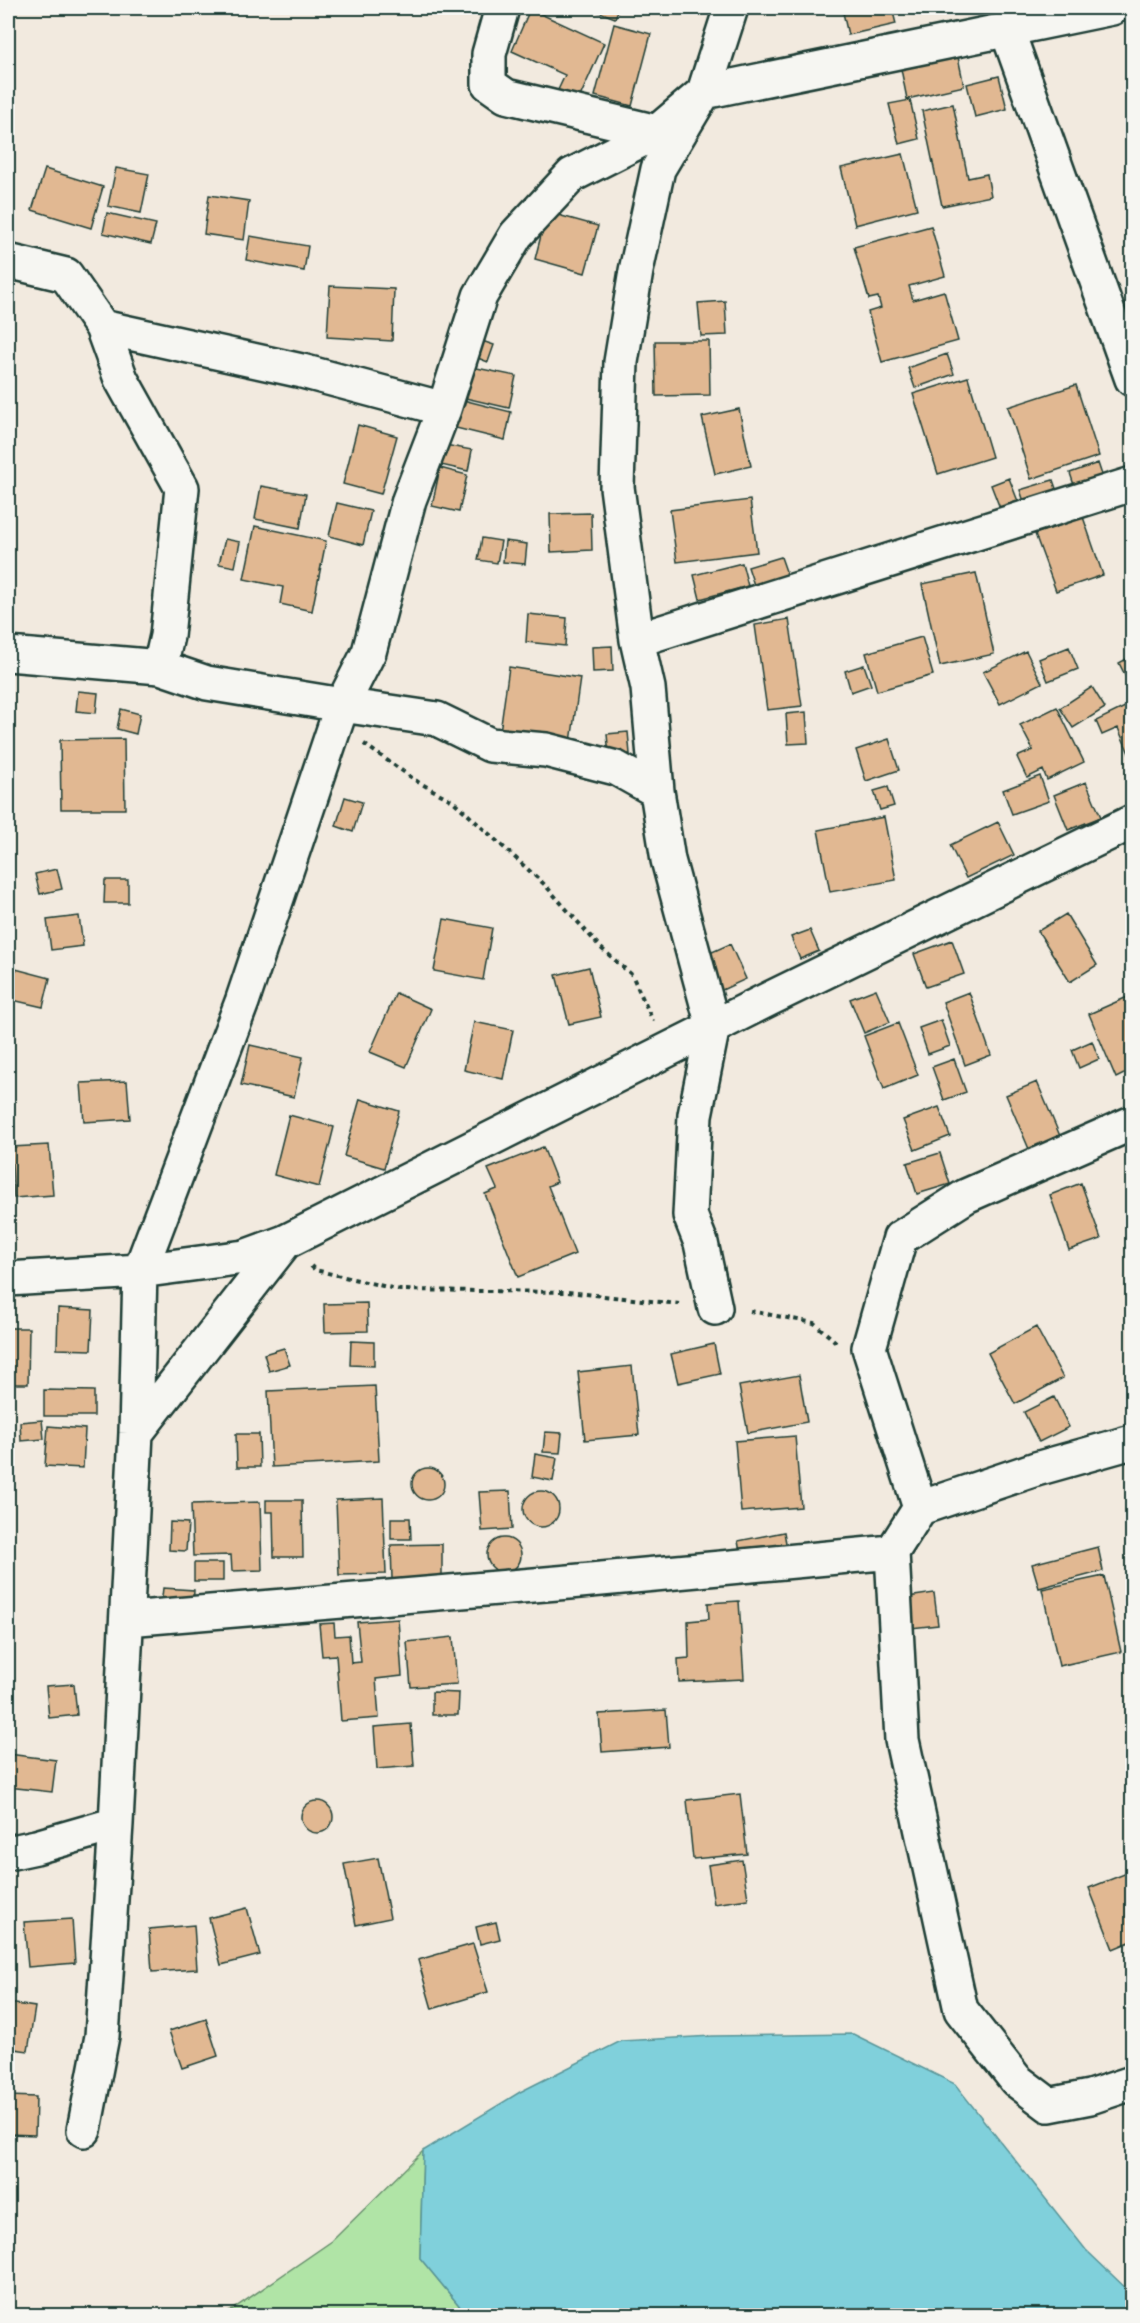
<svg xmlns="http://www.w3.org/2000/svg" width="1140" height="2323" viewBox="0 0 1140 2323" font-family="Caveat,sans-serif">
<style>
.green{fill:#b0e4a6;stroke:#68906d;stroke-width:1.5}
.water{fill:#80d0db;stroke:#599598;stroke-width:1.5}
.building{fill:#e1b892;stroke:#1f3d34;stroke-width:1.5}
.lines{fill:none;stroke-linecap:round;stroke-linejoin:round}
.minor-casing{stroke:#1f3d34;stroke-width:38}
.path{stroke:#1f3d34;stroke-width:4;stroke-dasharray:4.5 4.5;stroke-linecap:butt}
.minor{stroke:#f6f6f2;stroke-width:33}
</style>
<rect width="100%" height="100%" fill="#f2eadf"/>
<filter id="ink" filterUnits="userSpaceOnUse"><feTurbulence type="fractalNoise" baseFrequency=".0167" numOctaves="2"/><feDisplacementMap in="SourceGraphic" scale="12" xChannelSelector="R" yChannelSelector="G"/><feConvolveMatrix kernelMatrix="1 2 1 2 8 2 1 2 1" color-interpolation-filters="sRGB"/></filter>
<g filter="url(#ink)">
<!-- green -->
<path class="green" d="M 423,2151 L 420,2258 L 467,2315 L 223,2316 L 332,2241 Z"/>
<!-- water -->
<path class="water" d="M 853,2034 L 955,2084 L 1086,2250 L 1132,2294 L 1132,2315 L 467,2315 L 420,2258 L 423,2151 L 520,2092 L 621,2041 L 713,2036 Z"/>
<!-- building -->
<path class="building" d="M 589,8 L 619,8 L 615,18 Z
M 842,8 L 892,8 L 896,24 L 848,35 Z
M 530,9 L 604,43 L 579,99 L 558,90 L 565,75 L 512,51 Z
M 614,24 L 651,34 L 632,106 L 595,96 Z
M 958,57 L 964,86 L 907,99 L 901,69 Z
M 999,76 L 1007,109 L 975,117 L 967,84 Z
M 910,100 L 919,139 L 899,144 L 889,104 Z
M 953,104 L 968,178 L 987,174 L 991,196 L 942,206 L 922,111 Z
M 903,154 L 917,209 L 855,225 L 841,168 Z
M 116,168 L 149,174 L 141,213 L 108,206 Z
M 45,169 L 103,187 L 91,228 L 32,210 Z
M 209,195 L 249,201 L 244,240 L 204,234 Z
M 547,212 L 598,226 L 585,273 L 535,259 Z
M 107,213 L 156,224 L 151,244 L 103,233 Z
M 931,226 L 945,276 L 909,286 L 913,300 L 944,291 L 958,341 L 882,362 L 868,312 L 881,308 L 878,297 L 869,299 L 854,247 Z
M 250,236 L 308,246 L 304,271 L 246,260 Z
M 330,286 L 394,289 L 392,341 L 327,337 Z
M 725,301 L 727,335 L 701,336 L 698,303 Z
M 476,339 L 494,345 L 488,362 L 470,355 Z
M 655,341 L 709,341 L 710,395 L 656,396 Z
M 947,354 L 954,374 L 915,388 L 908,368 Z
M 467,366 L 516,376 L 509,408 L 461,397 Z
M 968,377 L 992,457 L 938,474 L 913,394 Z
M 1076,385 L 1099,456 L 1031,479 L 1008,407 Z
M 463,400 L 511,412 L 505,440 L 456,428 Z
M 739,409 L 751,466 L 715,474 L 702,417 Z
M 358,425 L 397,436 L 381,494 L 343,484 Z
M 445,445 L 472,450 L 468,471 L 441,465 Z
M 8,452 L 13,478 L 8,479 Z
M 1098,463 L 1103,478 L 1075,488 L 1070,473 Z
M 440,468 L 467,475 L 459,512 L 432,506 Z
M 1009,478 L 1021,509 L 1003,516 L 991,485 Z
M 1053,480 L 1060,500 L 1027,510 L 1020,490 Z
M 261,486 L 306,494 L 300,528 L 255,519 Z
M 750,500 L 757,552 L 677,562 L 670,510 Z
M 337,503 L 371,511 L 363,545 L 329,536 Z
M 591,513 L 592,550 L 551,552 L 550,514 Z
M 1083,517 L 1103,575 L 1056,591 L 1035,534 Z
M 255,526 L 326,541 L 312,611 L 280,604 L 283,587 L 244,579 Z
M 482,538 L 501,541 L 497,563 L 478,560 Z
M 225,539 L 240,542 L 235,567 L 219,564 Z
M 505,541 L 527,544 L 525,564 L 503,562 Z
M 781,557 L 788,577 L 755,588 L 748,567 Z
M 742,563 L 748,586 L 700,599 L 694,575 Z
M 976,573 L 994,654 L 940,666 L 922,584 Z
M 528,614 L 567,618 L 565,646 L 526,642 Z
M 789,619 L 802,706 L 767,710 L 755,625 Z
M 922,637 L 933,675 L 877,691 L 866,653 Z
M 612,646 L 613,671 L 593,672 L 592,647 Z
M 1069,647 L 1078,669 L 1048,681 L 1039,659 Z
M 1026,651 L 1042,683 L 1000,704 L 983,672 Z
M 1132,656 L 1132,689 L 1119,663 Z
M 864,665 L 871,685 L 851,692 L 845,671 Z
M 509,667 L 580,678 L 571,742 L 500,732 Z
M 1092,687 L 1105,708 L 1073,728 L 1060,708 Z
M 78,691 L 98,693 L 96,713 L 76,711 Z
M 1131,704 L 1132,757 L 1131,758 L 1118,728 L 1102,735 L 1096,721 Z
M 1057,707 L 1084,762 L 1047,780 L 1043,770 L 1027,778 L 1017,757 L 1033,750 L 1020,725 Z
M 121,709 L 140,714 L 136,734 L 117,729 Z
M 806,712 L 808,743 L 788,744 L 786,714 Z
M 628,732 L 630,754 L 609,756 L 607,734 Z
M 124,739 L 125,809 L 61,809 L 60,740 Z
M 889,739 L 899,770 L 866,781 L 856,750 Z
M 1040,776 L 1049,801 L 1012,814 L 1003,790 Z
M 1086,782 L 1101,817 L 1068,830 L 1054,795 Z
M 888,787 L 894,806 L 880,810 L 874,791 Z
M 345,797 L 362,802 L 353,832 L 336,826 Z
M 884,817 L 896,880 L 830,892 L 818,830 Z
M 998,822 L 1014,855 L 966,878 L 950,845 Z
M 57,869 L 62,889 L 40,894 L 35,874 Z
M 105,880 L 128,880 L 128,903 L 104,903 Z
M 1066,914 L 1097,965 L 1070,982 L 1038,931 Z
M 79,916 L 83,946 L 51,950 L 47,920 Z
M 444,919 L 492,928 L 483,980 L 434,971 Z
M 810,930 L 819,951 L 800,959 L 791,937 Z
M 952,940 L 964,974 L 926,987 L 914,954 Z
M 730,944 L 746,979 L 720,991 L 703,956 Z
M 8,967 L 50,978 L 43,1007 L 8,999 Z
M 589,967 L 601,1017 L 569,1024 L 556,975 Z
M 876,989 L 890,1022 L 864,1033 L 850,999 Z
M 969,992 L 991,1055 L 965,1065 L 943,1002 Z
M 396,993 L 431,1009 L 406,1067 L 370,1052 Z
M 1132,995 L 1132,1070 L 1116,1078 L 1089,1014 Z
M 941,1020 L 950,1046 L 928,1054 L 919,1028 Z
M 474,1022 L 513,1030 L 503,1079 L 464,1070 Z
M 898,1023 L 918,1075 L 884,1089 L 864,1036 Z
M 1092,1041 L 1099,1059 L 1079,1068 L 1072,1050 Z
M 250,1045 L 303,1057 L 294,1097 L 241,1085 Z
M 954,1059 L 966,1092 L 944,1100 L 932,1067 Z
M 127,1081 L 130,1119 L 84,1122 L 81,1083 Z
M 1037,1082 L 1063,1143 L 1032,1156 L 1006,1095 Z
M 360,1099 L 399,1111 L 384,1168 L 344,1156 Z
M 939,1107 L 950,1136 L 915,1150 L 903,1120 Z
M 289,1115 L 334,1127 L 319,1187 L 274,1175 Z
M 49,1145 L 53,1195 L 14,1198 L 11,1147 Z
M 543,1147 L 557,1182 L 548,1186 L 575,1254 L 518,1277 L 485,1194 L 497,1189 L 488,1169 Z
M 940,1153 L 950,1184 L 917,1194 L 907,1163 Z
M 1081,1183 L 1101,1239 L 1069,1250 L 1050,1195 Z
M 367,1303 L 368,1331 L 325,1332 L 324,1304 Z
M 58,1308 L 93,1310 L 91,1350 L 57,1349 Z
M 1036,1327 L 1063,1378 L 1015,1404 L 988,1353 Z
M 8,1328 L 29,1328 L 28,1384 L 8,1384 Z
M 351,1341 L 374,1342 L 374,1366 L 350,1365 Z
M 714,1344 L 720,1374 L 678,1383 L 671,1354 Z
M 284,1348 L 290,1365 L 269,1371 L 264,1354 Z
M 632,1366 L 639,1435 L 585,1440 L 578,1372 Z
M 799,1375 L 807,1422 L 748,1433 L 739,1386 Z
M 375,1386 L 379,1461 L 272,1467 L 268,1391 Z
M 44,1390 L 94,1391 L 94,1416 L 44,1416 Z
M 1054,1397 L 1069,1427 L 1039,1442 L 1024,1412 Z
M 42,1420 L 44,1439 L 21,1441 L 20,1422 Z
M 48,1426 L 85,1429 L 83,1468 L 45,1466 Z
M 545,1432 L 562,1433 L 560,1453 L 543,1452 Z
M 236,1434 L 259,1434 L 260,1467 L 237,1467 Z
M 795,1436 L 801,1507 L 741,1512 L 735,1441 Z
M 535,1454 L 557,1458 L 553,1481 L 532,1477 Z
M412 1484a16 16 0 1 1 32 0a16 16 0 1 1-32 0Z
M523 1509a18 18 0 1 1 36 0a18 18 0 1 1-36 0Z
M 510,1491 L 512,1529 L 482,1531 L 479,1492 Z
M 383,1498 L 386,1574 L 339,1575 L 336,1500 Z
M 266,1500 L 302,1500 L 303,1557 L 274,1557 L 273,1512 L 266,1512 Z
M 260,1502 L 262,1570 L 232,1571 L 231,1555 L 193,1556 L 191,1504 Z
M 391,1518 L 410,1518 L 411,1539 L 391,1539 Z
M 170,1522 L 188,1523 L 186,1551 L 169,1550 Z
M 784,1532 L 788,1554 L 742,1563 L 738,1541 Z
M487 1555a17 17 0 1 1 34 0a17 17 0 1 1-34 0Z
M 442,1544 L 442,1578 L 392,1579 L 391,1545 Z
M 1098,1547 L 1103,1571 L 1039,1588 L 1032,1564 Z
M 194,1563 L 223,1563 L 223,1581 L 194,1581 Z
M 1104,1576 L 1121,1652 L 1059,1666 L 1042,1589 Z
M 163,1588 L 194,1590 L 193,1609 L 161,1606 Z
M 934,1593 L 938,1625 L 911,1628 L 908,1597 Z
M 739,1601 L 744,1679 L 679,1682 L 678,1659 L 689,1658 L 688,1621 L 709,1619 L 708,1603 Z
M 398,1619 L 402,1676 L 376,1679 L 379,1718 L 341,1721 L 336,1655 L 322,1656 L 319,1624 L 334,1623 L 335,1636 L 349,1635 L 351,1663 L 361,1662 L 357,1622 Z
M 453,1637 L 457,1684 L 411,1687 L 407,1642 Z
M 74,1684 L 77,1715 L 49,1718 L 46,1686 Z
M 432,1692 L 459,1693 L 458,1715 L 432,1715 Z
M 666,1710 L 669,1747 L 602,1752 L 599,1714 Z
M 411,1724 L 414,1766 L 377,1769 L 374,1727 Z
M 8,1754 L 56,1760 L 52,1792 L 8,1787 Z
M 740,1794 L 747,1854 L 693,1859 L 687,1800 Z
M301 1817a16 16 0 1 1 32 0a16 16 0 1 1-32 0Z
M 378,1858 L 390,1918 L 356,1925 L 344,1864 Z
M 742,1860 L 748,1899 L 714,1904 L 708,1865 Z
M 1132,1871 L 1132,1941 L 1113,1949 L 1089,1888 Z
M 247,1908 L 260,1955 L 221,1965 L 209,1918 Z
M 72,1919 L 75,1963 L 28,1967 L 24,1922 Z
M 496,1922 L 500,1939 L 480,1944 L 476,1927 Z
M 194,1925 L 197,1969 L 152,1972 L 149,1929 Z
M 473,1944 L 488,1992 L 432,2009 L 418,1960 Z
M 8,2003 L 35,2007 L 28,2051 L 8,2048 Z
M 206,2019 L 218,2056 L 182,2068 L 169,2031 Z
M 8,2096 L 36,2097 L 35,2135 L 8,2134 Z"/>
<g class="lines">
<!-- minor casing -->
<g class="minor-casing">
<path id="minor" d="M 502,8 L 489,54 L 489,84 L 506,96 L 657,132
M 1007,30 L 1132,379
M 8,261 L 66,275 L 102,327 L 302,371 L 444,409
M 102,327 L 121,379 L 182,488 L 167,636 L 160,667
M 637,640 L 1132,484
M 8,654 L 160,667 L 207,683 L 342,705 L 437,719 L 490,745 L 546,750 L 616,768 L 657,791
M 8,1279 L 140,1271 L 244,1257 L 285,1242 L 769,999 L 1132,822
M 715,1308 L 701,1243 L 690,1215 L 695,1115 L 713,1026 L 668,860 L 657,791 L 648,688 L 637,640 L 617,487 L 621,362 L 636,271 L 658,169 L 704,92 L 731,8
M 136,1433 L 285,1242
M 1132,1442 L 1036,1469 L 920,1508 L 892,1552 L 902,1740 L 961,2010 L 1016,2080 L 1049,2105 L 1090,2097 L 1132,2083
M 920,1508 L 869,1348 L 900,1238 L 966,1196 L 1132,1123
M 127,1619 L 569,1582 L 892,1552
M 8,1853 L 36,1847 L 116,1824
M 84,2130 L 102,2036 L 116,1824 L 136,1433 L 140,1271 L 242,1002 L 342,705 L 369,652 L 409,500 L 444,409 L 480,296 L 516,235 L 572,175 L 657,132 L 704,92 L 1112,8"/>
</g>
<!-- path -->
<path class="path" d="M 364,744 L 418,782 L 453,801 L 545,885 L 601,948 L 632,975 L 653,1021
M 311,1266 L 315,1270 L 400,1290 L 567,1292 L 679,1304
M 750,1311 L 814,1323 L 836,1342"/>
<!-- minor -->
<use href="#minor" class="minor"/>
</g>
</g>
<!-- margin -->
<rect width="1140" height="2323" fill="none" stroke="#f6f6f2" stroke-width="30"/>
<rect x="15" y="15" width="1110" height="2293" fill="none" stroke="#1f3d34" stroke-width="2" filter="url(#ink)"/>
</svg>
